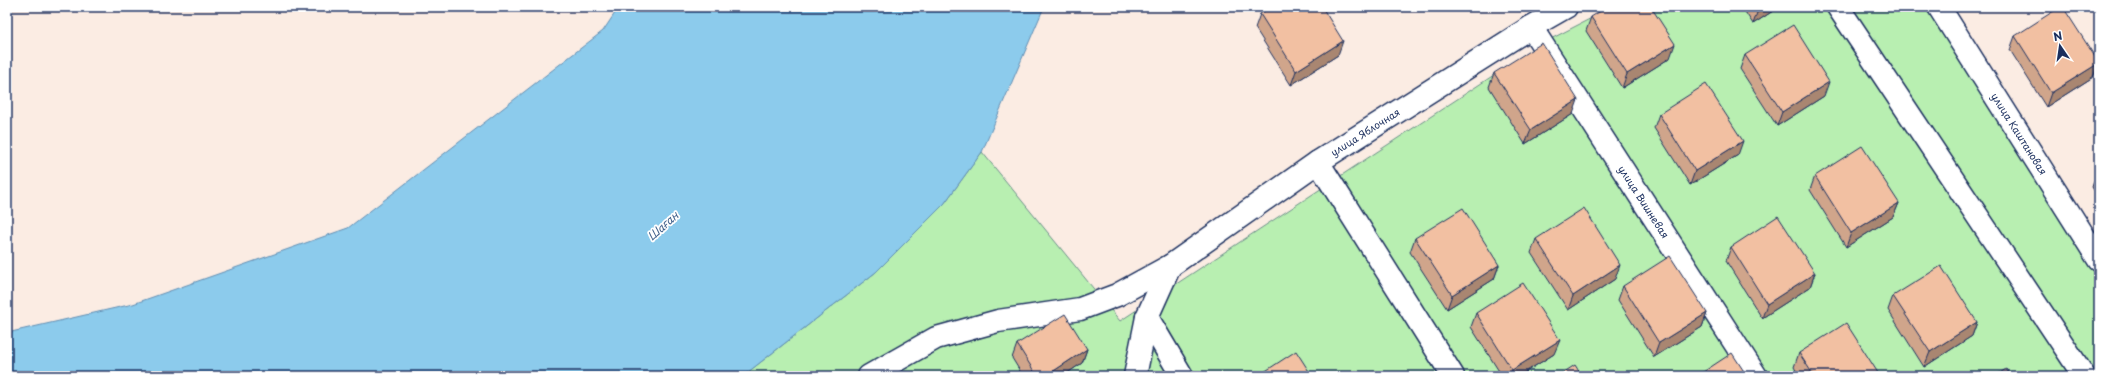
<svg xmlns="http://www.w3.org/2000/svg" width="2106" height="383" viewBox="0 0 2106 383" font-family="'Playpen Sans',sans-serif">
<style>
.green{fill:#b8efb1;stroke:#6a8f88}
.water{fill:#8ccbec;stroke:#5f8db3}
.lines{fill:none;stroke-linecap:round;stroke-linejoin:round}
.minor-casing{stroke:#1b2f5e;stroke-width:25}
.minor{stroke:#fff;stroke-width:22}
.wall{fill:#d0a58b;stroke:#1b2f5e}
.shaded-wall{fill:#a98671;stroke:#1b2f5e}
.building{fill:#f2c0a2;stroke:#1b2f5e}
.labels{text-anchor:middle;stroke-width:3.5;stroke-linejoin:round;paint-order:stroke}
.street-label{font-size:10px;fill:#1b2f5e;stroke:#fff}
.water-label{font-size:11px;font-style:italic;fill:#3d5e89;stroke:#fff}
</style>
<rect width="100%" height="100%" fill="#fbece3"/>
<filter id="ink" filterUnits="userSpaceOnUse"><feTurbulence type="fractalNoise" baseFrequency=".025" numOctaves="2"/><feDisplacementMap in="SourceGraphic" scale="8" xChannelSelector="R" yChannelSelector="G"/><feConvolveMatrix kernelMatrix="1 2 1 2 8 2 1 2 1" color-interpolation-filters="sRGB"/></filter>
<g filter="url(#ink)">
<!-- green -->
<path class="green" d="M 1613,7 L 1934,7 L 2099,255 L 2099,376 L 743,376 L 876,272 L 944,204 L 982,152 L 1120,321 L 1541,44 Z"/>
<!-- water -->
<path class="water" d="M 619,7 L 1044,7 L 982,152 L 944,204 L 876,272 L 743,376 L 7,376 L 7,333 L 133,304 L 348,228 L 603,31 Z"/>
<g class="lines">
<!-- minor casing -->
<g class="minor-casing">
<g id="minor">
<path d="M 1838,7 L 2084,376"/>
<path id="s1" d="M 1939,7 L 2099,260"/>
<path id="s2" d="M 1531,27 L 1756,376"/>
<path d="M 1318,162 L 1453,376"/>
<path d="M 1147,317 L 1182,376"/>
<path id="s3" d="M 869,376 L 936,338 L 998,321 L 1080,309 L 1117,295 L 1170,266 L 1318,162 L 1531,27 L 1566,7"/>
<path d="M 1135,376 L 1147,317 L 1170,266"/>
</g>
</g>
<!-- minor -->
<use href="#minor" class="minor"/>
</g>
<!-- wall -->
<path class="wall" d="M 1742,7 L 1779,7 L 1753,24 Z
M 1260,14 L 1338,55 L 1291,85 L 1255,28 Z
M 1591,17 L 1670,58 L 1622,88 L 1586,31 Z
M 2015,36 L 2099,63 L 2093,77 L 2046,107 L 2010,50 Z
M 1745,55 L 1824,96 L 1777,126 L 1740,69 Z
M 1494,73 L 1573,114 L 1525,144 L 1489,87 Z
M 1659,114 L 1738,155 L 1690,185 L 1654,128 Z
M 2099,172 L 2099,198 L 2092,187 L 2097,173 Z
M 1815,176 L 1899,203 L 1893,217 L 1846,247 L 1810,190 Z
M 1415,238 L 1499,265 L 1494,279 L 1447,309 L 1410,252 Z
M 1536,239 L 1615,279 L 1568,310 L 1531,253 Z
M 1731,247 L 1815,273 L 1810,287 L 1762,318 L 1726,261 Z
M 1623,286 L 1707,313 L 1702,327 L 1654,357 L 1618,300 Z
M 1893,296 L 1977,322 L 1972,336 L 1924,367 L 1888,310 Z
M 1476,313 L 1554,354 L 1519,376 L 1502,376 L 1471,327 Z
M 1017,344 L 1087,349 L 1082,363 L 1063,376 L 1023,376 L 1012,358 Z
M 1799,353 L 1880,376 L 1799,376 L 1794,367 Z"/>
<!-- shaded-wall -->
<path class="shaded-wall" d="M 1763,7 L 1779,7 L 1753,24 L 1758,10 Z
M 1343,41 L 1338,55 L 1291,85 L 1296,71 Z
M 1675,44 L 1670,58 L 1622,88 L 1627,74 Z
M 2099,63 L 2093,77 L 2046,107 L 2051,93 Z
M 1829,82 L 1824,96 L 1777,126 L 1782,112 Z
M 1578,100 L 1573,114 L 1525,144 L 1531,130 Z
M 1743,141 L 1738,155 L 1690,185 L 1695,171 Z
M 1899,203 L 1893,217 L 1846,247 L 1851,233 Z
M 1499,265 L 1494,279 L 1447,309 L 1452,295 Z
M 1620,265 L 1615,279 L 1568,310 L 1573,296 Z
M 1815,273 L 1810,287 L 1762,318 L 1767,304 Z
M 1707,313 L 1702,327 L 1654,357 L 1659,343 Z
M 1977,322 L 1972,336 L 1924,367 L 1930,352 Z
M 1560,340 L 1554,354 L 1519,376 L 1510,376 L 1512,370 Z
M 1087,349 L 1082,363 L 1063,376 L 1046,376 Z"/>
<!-- building -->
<path class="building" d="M 1271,7 L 1322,7 L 1343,41 L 1296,71 L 1260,14 Z
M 1607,7 L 1651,7 L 1675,44 L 1627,74 L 1591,17 Z
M 1756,7 L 1763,7 L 1758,10 Z
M 2060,7 L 2063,7 L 2099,63 L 2051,93 L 2015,36 Z
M 1793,25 L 1829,82 L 1782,112 L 1745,55 Z
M 1542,43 L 1578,100 L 1531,130 L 1494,73 Z
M 1706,84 L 1743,141 L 1695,171 L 1659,114 Z
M 1862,146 L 1899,203 L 1851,233 L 1815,176 Z
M 1463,208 L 1499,265 L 1452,295 L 1415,238 Z
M 1584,208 L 1620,265 L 1573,296 L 1536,239 Z
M 1778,216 L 1815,273 L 1767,304 L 1731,247 Z
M 1670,256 L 1707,313 L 1659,343 L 1623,286 Z
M 1941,266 L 1977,322 L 1930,352 L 1893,296 Z
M 1523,283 L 1560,340 L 1512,370 L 1476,313 Z
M 1065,314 L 1087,349 L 1046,376 L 1037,376 L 1017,344 Z
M 1846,323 L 1880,376 L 1814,376 L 1799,353 Z
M 1296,351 L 1312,376 L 1258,376 Z
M 1732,353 L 1747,376 L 1697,376 Z
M 1575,365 L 1582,376 L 1558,376 Z
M 2006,369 L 2011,376 L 1995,376 Z"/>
</g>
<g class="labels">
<!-- street labels -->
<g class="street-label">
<text dy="4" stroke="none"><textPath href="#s3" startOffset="561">улица Яблочная</textPath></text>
<text dy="4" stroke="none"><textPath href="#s1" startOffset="150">улица Каштановая</textPath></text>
<text dy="4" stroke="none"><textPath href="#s2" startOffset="208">улица Вишневая</textPath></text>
</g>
<!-- water labels -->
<g class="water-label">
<text transform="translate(663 226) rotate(-42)" y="4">Шаған</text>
</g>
</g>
<!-- margin -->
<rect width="2106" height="383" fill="none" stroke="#fff" stroke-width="24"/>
<rect x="12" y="12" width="2082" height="359" fill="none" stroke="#1b2f5e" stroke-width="1.5" filter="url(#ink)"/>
<!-- north arrow -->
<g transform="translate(2060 46) rotate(347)" stroke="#ffffff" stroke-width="3" paint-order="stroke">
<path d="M0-3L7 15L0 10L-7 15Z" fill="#1b2f5e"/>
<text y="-6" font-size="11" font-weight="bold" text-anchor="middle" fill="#1b2f5e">N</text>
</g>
</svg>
